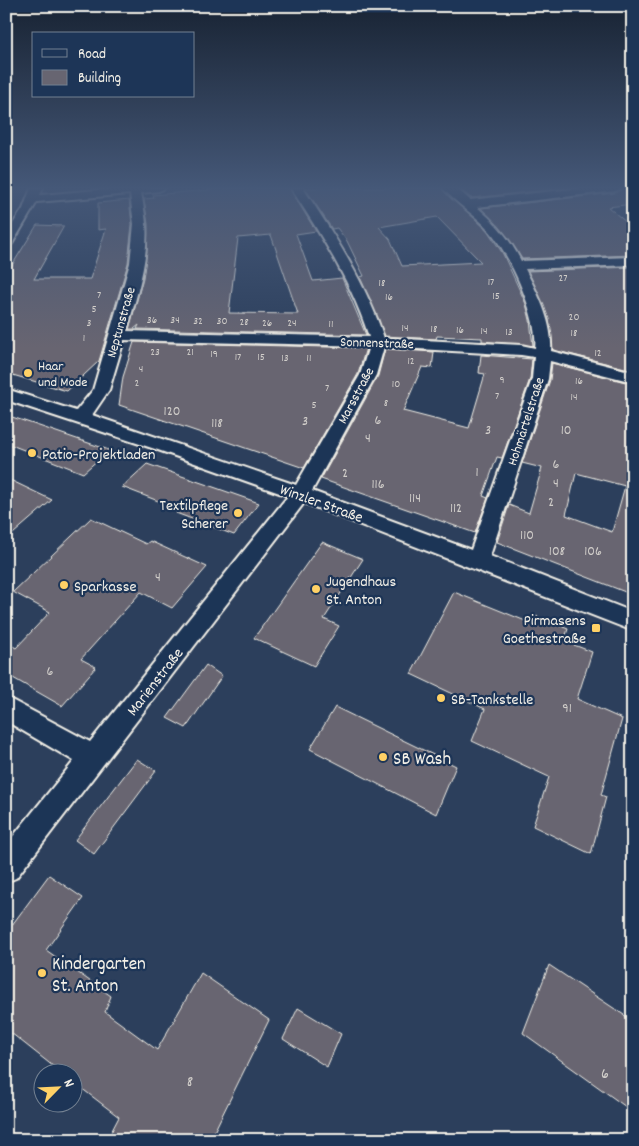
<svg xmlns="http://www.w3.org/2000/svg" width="639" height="1146" viewBox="0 0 639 1146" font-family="Dekko,sans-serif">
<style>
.building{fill:#676571;stroke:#f4f1e8;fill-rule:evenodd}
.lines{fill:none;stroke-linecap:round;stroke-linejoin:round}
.street-casing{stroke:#f4f1e8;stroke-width:4}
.street{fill:#1d3557;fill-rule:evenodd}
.poi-dot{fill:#ffd166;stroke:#1d3557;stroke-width:2}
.labels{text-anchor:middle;stroke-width:4.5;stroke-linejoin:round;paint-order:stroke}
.far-number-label{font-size:11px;fill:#d1ceca}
.far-street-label{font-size:14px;fill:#f4f1e8;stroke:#1d3557}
.far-poi-label{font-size:14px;fill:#f4f1e8;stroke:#1d3557;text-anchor:start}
.number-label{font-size:14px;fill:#d1ceca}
.poi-label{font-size:16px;fill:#f4f1e8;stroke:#1d3557;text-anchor:start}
.street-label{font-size:16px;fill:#f4f1e8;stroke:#1d3557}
.near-number-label{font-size:16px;fill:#d1ceca}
.near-poi-label{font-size:19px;fill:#f4f1e8;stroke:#1d3557;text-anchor:start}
</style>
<rect width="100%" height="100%" fill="#2c3f5c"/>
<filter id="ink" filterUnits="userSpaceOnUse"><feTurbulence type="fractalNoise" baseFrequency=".02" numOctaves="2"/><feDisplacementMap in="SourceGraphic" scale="10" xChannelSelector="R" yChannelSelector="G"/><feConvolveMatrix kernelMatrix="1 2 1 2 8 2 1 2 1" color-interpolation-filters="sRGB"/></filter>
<g filter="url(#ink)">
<!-- building -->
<path class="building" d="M 229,188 L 289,188 L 316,231 L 296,234 L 313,281 L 342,278 L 366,335 L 137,329 L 139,325 L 134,329 L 129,329 L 143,278 L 147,251 L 148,224 L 144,199 L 154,198 L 153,195 ZM 271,235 L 298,314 L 229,313 L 238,238 Z
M 305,188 L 441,188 L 487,230 L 503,254 L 526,304 L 530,320 L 533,346 L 482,341 L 482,338 L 437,336 L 436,339 L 385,336 L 360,277 L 364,276 L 347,241 L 337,228 L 332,229 ZM 437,217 L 481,262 L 402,266 L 390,239 L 379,227 Z
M 459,188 L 566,188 L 471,198 Z
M 623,188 L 633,188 L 633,204 L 608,207 L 633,228 L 633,255 L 522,259 L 503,231 L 481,208 L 615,193 Z
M 129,200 L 132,224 L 128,263 L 99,361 L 67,391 L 6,373 L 6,275 L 37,225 L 64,226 L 34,279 L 90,279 L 106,229 L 98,230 L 98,203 Z
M 633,267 L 633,370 L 553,350 L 549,319 L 528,271 Z
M 134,342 L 366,348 L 358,374 L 304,468 L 119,405 L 123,377 Z
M 385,349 L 434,352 L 432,368 L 422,367 L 403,411 L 469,428 L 485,374 L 479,373 L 481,355 L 532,359 L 530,379 L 502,458 L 497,457 L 483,496 L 488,498 L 475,533 L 321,479 L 378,376 Z
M 552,363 L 633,384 L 633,595 L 497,542 L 509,505 L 529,513 L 542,468 L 522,463 L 550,380 ZM 576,473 L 625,486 L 612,532 L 566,515 Z
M 6,415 L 36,425 L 109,450 L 83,473 L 6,443 Z
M 147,464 L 222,490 L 259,503 L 234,535 L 176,513 L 179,509 L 122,487 Z
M 6,478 L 52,500 L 6,540 Z
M 91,518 L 146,544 L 150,541 L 207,567 L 172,608 L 141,592 L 81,659 L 96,667 L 62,706 L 6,674 L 6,642 L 16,648 L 50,612 L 13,592 Z
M 322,542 L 363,559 L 324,619 L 339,626 L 314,666 L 254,638 Z
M 454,592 L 533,624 L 536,616 L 568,629 L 564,641 L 592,652 L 577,699 L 622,719 L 601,795 L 606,797 L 591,854 L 533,826 L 549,777 L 472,741 L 485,709 L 411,674 Z
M 206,665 L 222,676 L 186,728 L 167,718 Z
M 335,707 L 456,766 L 436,814 L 310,749 Z
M 137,759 L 156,771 L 94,854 L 75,840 Z
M 49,875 L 83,898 L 46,950 L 111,996 L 105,1012 L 157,1050 L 201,973 L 269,1020 L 210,1140 L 107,1140 L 119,1117 L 72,1081 L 72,1074 L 63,1074 L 6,1029 L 6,933 Z
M 549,965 L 633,1021 L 633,1112 L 523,1033 Z
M 298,1008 L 341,1034 L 327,1067 L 283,1039 Z"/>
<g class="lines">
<!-- street casing -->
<g class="street-casing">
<path id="street" d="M 31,188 L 43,188 L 40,195 L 120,188 L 165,188 L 159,191 L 141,193 C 143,203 145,214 146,224 C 149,259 136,297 127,331 L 369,337 C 352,283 321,235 291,188 L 303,188 C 334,235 366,283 384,338 L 521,345 L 535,348 C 539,318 509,252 488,229 C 475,214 456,204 443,188 L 456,188 L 470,200 L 583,188 L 621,188 L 615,191 L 477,207 C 496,223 510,239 521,261 L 633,257 L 633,265 L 525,269 C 538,294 553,323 551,351 L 633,372 L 633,382 L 550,361 L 548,379 L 490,556 L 633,612 L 633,631 L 304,503 L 16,878 L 6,882 L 6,845 L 74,761 L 6,721 L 6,697 L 90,742 L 288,496 L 158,450 L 6,400 L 6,389 L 76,411 L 93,390 L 130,263 L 134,224 L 130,194 L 37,202 L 12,244 L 6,248 L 6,234 L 23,209 ZM 124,340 L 369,346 L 360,375 L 296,485 L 92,415 L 109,390 ZM 384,347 L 521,355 L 534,357 L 532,379 L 471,550 L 312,491 L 376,375 Z"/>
</g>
<!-- street -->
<use href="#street" class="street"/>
</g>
</g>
<!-- sky -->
<linearGradient id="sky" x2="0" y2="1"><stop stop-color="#182333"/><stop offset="0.54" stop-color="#455878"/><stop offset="1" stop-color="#455878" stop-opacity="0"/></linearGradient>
<rect width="639" height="348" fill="url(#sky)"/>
<!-- markers -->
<g class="poi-dot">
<circle cx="28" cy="373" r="5"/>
<circle cx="32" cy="453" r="5"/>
<circle cx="238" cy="513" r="5"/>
<circle cx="64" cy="585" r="5"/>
<circle cx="316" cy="589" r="5"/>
<rect x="591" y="623" width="10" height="10" rx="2.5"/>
<circle cx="441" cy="698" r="5"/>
<circle cx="383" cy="757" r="5"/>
<circle cx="42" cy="973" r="5"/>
</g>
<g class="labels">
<!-- far-number labels -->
<g class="far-number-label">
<text x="563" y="281">27</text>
<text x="491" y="285">17</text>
<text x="382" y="286">18</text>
<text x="99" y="298">7</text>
<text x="496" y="299">15</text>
<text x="389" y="300">16</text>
<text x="94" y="312">5</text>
<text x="574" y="320">20</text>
<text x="152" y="323">36</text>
<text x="175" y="323">34</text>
<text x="198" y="324">32</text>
<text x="222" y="324">30</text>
<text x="244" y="325">28</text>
<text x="89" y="326">3</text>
<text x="267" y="326">26</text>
<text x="292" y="326">24</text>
<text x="331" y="327">11</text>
<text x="405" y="331">14</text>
<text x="434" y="332">18</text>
<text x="460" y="333">16</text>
<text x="484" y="334">14</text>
<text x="509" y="335">13</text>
<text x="574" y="336">18</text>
<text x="84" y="341">1</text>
<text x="155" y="355">23</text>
<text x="190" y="355">21</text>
<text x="598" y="356">12</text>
<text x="214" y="357">19</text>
<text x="238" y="360">17</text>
<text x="261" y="360">15</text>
<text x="285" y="361">13</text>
<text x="309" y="361">11</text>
<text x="411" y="364">12</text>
<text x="141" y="372">4</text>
<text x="502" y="383">9</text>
<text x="579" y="384">16</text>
<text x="137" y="386">2</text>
<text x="396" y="387">10</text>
<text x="327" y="391">7</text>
<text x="497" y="399">7</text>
<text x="574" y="400">14</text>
<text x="386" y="406">8</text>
<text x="314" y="408">5</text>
</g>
<!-- far-street labels -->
<g class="far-street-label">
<text transform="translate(120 322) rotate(-74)" y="5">Neptunstraße</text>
<text transform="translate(377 342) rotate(2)" y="5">Sonnenstraße</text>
<text transform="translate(355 395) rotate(-62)" y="5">Marsstraße</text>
<text transform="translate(525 421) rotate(-72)" y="5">Hohmärtelstraße</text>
</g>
<!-- far-poi labels -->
<g class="far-poi-label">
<text x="38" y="370">Haar<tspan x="38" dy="16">und Mode</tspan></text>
</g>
<!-- number labels -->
<g class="number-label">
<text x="172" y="415">120</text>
<text x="378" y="424">6</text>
<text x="305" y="425">3</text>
<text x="217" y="427">118</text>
<text x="488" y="434">3</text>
<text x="566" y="434">10</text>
<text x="368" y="442">4</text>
<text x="556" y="468">6</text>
<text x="477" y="476">1</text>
<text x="345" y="477">2</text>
<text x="556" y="487">4</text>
<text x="378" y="488">116</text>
<text x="415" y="502">114</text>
<text x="551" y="506">2</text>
<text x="456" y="512">112</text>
<text x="527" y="539">110</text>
<text x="557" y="555">108</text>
<text x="593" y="555">106</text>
<text x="158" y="581">4</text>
<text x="50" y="675">6</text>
<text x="567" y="712">91</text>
</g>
<!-- poi labels -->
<g class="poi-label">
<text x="42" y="459">Patio-Projektladen</text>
<text x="228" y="510" text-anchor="end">Textilpflege<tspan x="228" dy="18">Scherer</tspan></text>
<text x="326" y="586">Jugendhaus<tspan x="326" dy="18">St. Anton</tspan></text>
<text x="74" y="591">Sparkasse</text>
<text x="586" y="625" text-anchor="end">Pirmasens<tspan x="586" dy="18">Goethestraße</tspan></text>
<text x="451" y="704">SB-Tankstelle</text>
</g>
<!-- street labels -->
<g class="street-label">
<text transform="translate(322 502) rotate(20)" y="6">Winzler Straße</text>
<text transform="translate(154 681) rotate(-52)" y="6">Marienstraße</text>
</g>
<!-- near-number labels -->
<g class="near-number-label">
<text x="605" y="1078">6</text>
<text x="190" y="1086">8</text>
</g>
<!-- near-poi labels -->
<g class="near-poi-label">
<text x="393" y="764">SB Wash</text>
<text x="52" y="969">Kindergarten<tspan x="52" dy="22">St. Anton</tspan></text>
</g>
</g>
<!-- margin -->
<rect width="639" height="1146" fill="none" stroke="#1d3557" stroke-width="25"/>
<rect x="12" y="12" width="614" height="1121" fill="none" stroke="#f4f1e8" stroke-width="2" filter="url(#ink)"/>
<!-- legend -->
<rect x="32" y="32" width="162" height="65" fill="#1d3557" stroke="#738091"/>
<rect x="42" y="49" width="25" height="8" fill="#1d3557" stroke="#738091"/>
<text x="78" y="58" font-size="15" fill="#f4f1e8">Road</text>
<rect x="42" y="70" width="25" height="15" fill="#676571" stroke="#738091"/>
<text x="78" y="82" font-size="15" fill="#f4f1e8">Building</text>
<!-- north arrow -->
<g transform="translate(58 1088) rotate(66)"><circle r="24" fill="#1d3557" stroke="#738091"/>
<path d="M0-4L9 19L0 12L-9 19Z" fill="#ffd166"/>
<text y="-8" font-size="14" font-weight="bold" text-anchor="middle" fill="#f4f1e8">N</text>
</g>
</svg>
